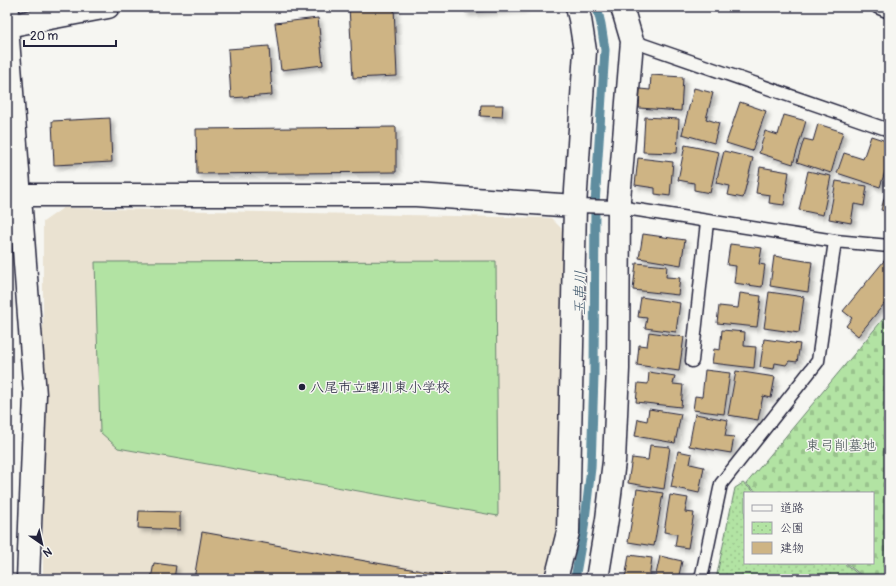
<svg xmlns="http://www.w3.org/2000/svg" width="896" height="586" viewBox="0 0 896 586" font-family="Pangolin,'Klee One',sans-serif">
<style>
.built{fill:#eae2d1}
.cemetery{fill:url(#cemetery-stones);stroke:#6a826f}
.park{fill:url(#park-dots);stroke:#6a826f}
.pitch{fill:#b2e3a3;stroke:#6a826f}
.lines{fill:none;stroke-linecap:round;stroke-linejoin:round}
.stream{stroke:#5e8d9f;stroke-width:9}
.building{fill:#ceb484;stroke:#22223b;filter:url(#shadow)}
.lane-casing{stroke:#22223b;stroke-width:15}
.street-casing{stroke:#22223b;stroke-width:25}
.lane{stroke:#f6f6f2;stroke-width:12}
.street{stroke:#f6f6f2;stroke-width:22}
.poi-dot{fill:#22223b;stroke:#f6f6f2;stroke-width:1.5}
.labels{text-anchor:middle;stroke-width:3;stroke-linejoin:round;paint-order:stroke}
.poi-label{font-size:14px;fill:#22223b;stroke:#f6f6f2;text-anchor:start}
.park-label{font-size:14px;fill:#465255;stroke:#f6f6f2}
.water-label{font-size:15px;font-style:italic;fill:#40586d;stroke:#f6f6f2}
</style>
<defs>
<pattern id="cemetery-stones" width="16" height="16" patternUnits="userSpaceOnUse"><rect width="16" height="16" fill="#b2e3a3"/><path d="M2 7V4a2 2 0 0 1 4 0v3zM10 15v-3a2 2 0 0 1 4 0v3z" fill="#99c28d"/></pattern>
<pattern id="park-dots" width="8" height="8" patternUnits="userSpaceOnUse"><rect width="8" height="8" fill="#b2e3a3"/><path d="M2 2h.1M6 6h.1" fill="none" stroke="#99c28d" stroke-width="1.8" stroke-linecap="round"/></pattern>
<filter id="shadow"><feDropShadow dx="3.5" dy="3.5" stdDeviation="2" flood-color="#0004"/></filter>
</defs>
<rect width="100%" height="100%" fill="#f6f6f2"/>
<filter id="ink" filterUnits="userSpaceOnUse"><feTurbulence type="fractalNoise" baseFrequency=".025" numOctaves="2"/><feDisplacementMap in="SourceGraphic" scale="8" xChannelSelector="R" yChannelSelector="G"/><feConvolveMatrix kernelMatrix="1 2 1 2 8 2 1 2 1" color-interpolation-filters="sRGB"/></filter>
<g filter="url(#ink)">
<!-- built -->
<path class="built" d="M 63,208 L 551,218 L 567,234 L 557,539 L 547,579 L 43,579 L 43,222 Z"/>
<!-- cemetery -->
<path class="cemetery" d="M 889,312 L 889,579 L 866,579 L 846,563 L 873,563 L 873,493 L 758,493 L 746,484 Z"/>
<!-- park -->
<path class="park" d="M 743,483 L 756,493 L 745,493 L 745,563 L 844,563 L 864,579 L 716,579 L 735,488 Z"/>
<!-- pitch -->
<path class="pitch" d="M 496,261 L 498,516 L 118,448 L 100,432 L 95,262 Z"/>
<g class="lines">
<!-- stream -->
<path class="stream" d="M 575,579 L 584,528 L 591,468 L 594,376 L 595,204 L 605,50 L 601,24 L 597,7"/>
</g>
<!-- building -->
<path class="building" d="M 349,7 L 394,7 L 397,76 L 353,78 Z
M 465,7 L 523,7 L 523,8 L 465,12 Z
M 318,18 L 323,65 L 281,70 L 275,23 Z
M 269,46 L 272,95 L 231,98 L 228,49 Z
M 651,75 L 683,77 L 681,111 L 639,108 L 640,89 L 650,90 Z
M 694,88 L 713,93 L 706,119 L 719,123 L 714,143 L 682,134 Z
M 740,102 L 766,111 L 752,151 L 726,143 Z
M 481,105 L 503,105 L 502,117 L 480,116 Z
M 784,115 L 806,121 L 793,164 L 759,153 L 765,131 L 778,135 Z
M 645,117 L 679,119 L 677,153 L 643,152 Z
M 110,118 L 112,162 L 54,165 L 52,121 Z
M 818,124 L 843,132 L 831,173 L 797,162 L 804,139 L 813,141 Z
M 396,127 L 396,172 L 197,174 L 196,129 Z
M 871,136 L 889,142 L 889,159 L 880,187 L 837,173 L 844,153 L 863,159 Z
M 685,145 L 719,152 L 710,193 L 694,190 L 694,183 L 678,180 Z
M 724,151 L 753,158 L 743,198 L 728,195 L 730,186 L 716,183 Z
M 638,158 L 673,162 L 670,196 L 655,194 L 655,188 L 635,185 Z
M 760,167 L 789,172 L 784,205 L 769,203 L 770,195 L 756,193 Z
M 808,171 L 831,176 L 823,215 L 799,210 Z
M 836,181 L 867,186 L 864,206 L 854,204 L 851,223 L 829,219 Z
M 886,191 L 889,191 L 889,212 L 881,210 Z
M 643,234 L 685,240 L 681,265 L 639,258 Z
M 730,244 L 762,248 L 759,264 L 765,265 L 762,287 L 734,283 L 736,266 L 727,265 Z
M 774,256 L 812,262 L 808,292 L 770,286 Z
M 888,256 L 889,298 L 858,336 L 846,326 L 852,318 L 843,311 Z
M 636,263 L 667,266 L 666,277 L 680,278 L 678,295 L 633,290 Z
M 769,292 L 804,297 L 799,333 L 764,328 Z
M 740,293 L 761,296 L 757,327 L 717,323 L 719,306 L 738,308 Z
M 641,297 L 680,303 L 676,332 L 645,328 L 647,318 L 638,317 Z
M 722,330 L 745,332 L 744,346 L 756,347 L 754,368 L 712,363 L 714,349 L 720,350 Z
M 649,332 L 684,337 L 679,371 L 637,365 L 639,345 L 647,346 Z
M 764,339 L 800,344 L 797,362 L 789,361 L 786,365 L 775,363 L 774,369 L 760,367 Z
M 705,370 L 730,373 L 724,414 L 693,410 L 695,396 L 702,397 Z
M 736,371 L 775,377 L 771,398 L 763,396 L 758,420 L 728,415 Z
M 649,372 L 675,376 L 673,384 L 683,385 L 681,407 L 636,402 L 638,383 L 648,384 Z
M 649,409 L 681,414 L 675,443 L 635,436 L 638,419 L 647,421 Z
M 695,414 L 728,420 L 725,436 L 734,437 L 731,453 L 689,446 Z
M 650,445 L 670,447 L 664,489 L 628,483 L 632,458 L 648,460 Z
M 678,451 L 692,454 L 690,464 L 704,467 L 699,493 L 671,487 Z
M 637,489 L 663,493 L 654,546 L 628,542 Z
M 670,495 L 688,498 L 685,512 L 694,513 L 688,548 L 675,546 L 677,534 L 664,532 Z
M 139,511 L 180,512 L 180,530 L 138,528 Z
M 202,532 L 467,579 L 194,579 Z
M 629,555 L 652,558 L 649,579 L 625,579 Z
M 660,556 L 682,561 L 679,575 L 693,579 L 655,579 Z
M 154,563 L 176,566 L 174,579 L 151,579 Z"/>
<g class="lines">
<!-- lane casing -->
<g class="lane-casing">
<path id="lane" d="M 877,7 L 889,12
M 632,41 L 889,130
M 575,206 L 619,207 L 835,241 L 889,246
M 692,361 L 707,222
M 701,579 L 721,484 L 818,361 L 835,241"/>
</g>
<!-- street casing -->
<g class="street-casing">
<path id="street" d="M 8,7 L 7,26 L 35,395 L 28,579
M 7,26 L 108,7
M 21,195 L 416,195 L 575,206
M 556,579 L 568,532 L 575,206 L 585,51 L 580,19 L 577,7
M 597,579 L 607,519 L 614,461 L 618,369 L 619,200 L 632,41 L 622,7"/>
</g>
<!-- lane -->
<use href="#lane" class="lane"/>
<!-- street -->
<use href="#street" class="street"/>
</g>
</g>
<!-- markers -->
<circle class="poi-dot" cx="302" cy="387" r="4"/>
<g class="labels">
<!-- poi labels -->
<g class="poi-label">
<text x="310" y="392">八尾市立曙川東小学校</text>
</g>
<!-- park labels -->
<g class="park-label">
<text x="841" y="450">東弓削墓地</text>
</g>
<!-- water labels -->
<g class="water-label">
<text transform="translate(580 293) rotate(-89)" y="5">玉串川</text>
</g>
</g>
<!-- margin -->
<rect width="896" height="586" fill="none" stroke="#f6f6f2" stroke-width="24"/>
<rect x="12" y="12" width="872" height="562" fill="none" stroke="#22223b" stroke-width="1.5" filter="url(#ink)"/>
<!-- legend -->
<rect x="744" y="492" width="130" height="72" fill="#f6f6f2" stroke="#a1a1a9"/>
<rect x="752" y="505" width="20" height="6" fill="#f6f6f2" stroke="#a1a1a9"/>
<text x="780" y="512" font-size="12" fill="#22223b">道路</text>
<rect x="752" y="522" width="20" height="12" fill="url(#park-dots)" stroke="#a1a1a9"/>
<text x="780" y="532" font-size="12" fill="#22223b">公園</text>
<rect x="752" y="542" width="20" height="12" fill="#ceb484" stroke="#a1a1a9"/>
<text x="780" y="552" font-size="12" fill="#22223b">建物</text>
<!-- north arrow -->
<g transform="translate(42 544) rotate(146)" stroke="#f6f6f2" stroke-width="3" paint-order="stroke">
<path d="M0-3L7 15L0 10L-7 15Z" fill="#22223b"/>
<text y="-6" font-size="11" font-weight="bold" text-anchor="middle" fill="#22223b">N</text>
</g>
<!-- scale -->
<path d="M24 40v6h92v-6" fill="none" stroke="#22223b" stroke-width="2"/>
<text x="30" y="40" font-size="12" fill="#22223b" stroke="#f6f6f2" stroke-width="3" paint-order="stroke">20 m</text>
</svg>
